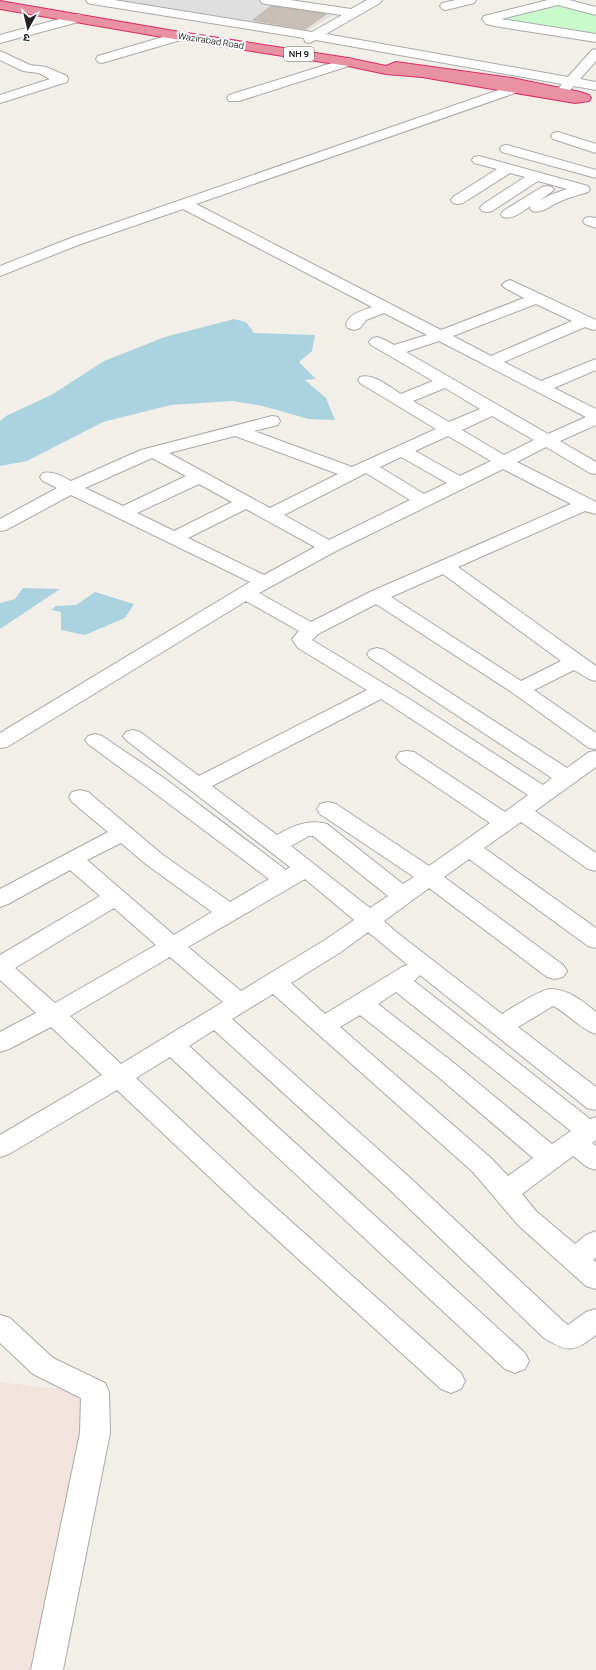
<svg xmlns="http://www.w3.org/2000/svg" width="596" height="1670" viewBox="0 0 596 1670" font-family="Manrope,'Noto Sans Devanagari',sans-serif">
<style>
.residential{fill:#e0dfdf}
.military{fill:#f3e3dd}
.park{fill:#c8facc}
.water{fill:#aad3df}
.building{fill:#c7bfb8;stroke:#c4b6ab}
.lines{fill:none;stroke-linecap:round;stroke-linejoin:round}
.minor-casing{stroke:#a9a9a9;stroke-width:2}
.highway-casing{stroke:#dc2a67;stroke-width:2}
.minor{fill:#fff;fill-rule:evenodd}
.highway{fill:#e892a2;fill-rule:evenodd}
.labels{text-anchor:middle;stroke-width:4;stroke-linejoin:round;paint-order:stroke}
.far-street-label{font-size:9px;fill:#222;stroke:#fff}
.shield{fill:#fff;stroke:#646464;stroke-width:1}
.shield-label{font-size:9px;font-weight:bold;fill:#222}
</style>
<rect width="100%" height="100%" fill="#f2efe9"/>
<!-- residential -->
<path class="residential" d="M 81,0 L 259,0 L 338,12 L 298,36 Z"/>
<!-- military -->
<path class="military" d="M 0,1382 L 107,1395 L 36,1670 L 0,1670 Z"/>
<!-- park -->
<path class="park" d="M 554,1 L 596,13 L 596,35 L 496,19 Z"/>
<!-- water -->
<path class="water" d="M 234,319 L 246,322 L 254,333 L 315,335 L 312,351 L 299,362 L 316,379 L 305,380 L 326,398 L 335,420 L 308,419 L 263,406 L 232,401 L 171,405 L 103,422 L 27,461 L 0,466 L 0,421 L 6,416 L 53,394 L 104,361 L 165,337 Z
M 23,588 L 60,589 L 0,629 L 0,603 L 15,599 Z
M 95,592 L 134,604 L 125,618 L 85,635 L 61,630 L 61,612 L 51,610 L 56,606 L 76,605 Z"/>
<!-- building -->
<path class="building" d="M 271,6 L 326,14 L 305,29 L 253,20 Z"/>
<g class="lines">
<!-- minor casing -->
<g class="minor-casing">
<path id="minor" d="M 86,0 L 114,0 L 312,32 L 342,15 L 266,4 L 262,3 L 260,0 L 290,0 L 351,9 L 367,0 L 382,0 L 380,3 L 326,34 L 568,77 L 592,50 L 596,49 L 596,61 L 580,79 L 596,82 L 596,90 L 574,86 C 569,91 566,95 558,93 L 557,90 L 562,84 L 316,40 L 309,43 L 305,42 L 304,38 L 92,4 L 88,3 Z
M 456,0 L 476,0 L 474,3 L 446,10 L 442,9 L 440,6 L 442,3 Z
M 548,0 L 569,0 L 596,7 L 596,15 L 558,5 L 501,19 L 596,34 L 596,42 L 494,26 L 486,24 L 482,19 L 484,16 Z
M 78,14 L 82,15 L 84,18 L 82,21 L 0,43 L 0,35 Z
M 180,32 L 184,33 L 186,36 L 184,39 L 102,63 L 98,62 L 96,59 L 98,56 Z
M 0,51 L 30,65 L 46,67 L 67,76 L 68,79 L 67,82 L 0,103 L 0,95 L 50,79 L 39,73 L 23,71 L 0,60 Z
M 348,58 L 352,59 L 354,62 L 352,65 L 239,101 L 229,101 L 227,98 L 229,95 Z
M 516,84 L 521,85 L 522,88 L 521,91 L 196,204 L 441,330 L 524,298 L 505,288 L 502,285 L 505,282 L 510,280 L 596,320 L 596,329 L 593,330 L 585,327 L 504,362 L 541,381 L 596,359 L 596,370 L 554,388 L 596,409 L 596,425 L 560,441 L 596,462 L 596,474 L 590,473 L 546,447 L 517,462 L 596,502 L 596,514 L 585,511 L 458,567 L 596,666 L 596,681 L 589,679 L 574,670 L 534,690 L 596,733 L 596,749 L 589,748 L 513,693 L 376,604 L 318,634 L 312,640 L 411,700 L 543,785 L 552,778 L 370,658 L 367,654 L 370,650 L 377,648 L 384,650 L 567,768 L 589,752 L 596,751 L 596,767 L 535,811 L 596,853 L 596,871 L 588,869 L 521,822 L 484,848 L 596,928 L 596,948 L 588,946 L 469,859 L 444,877 L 563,965 L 567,971 L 563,977 L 555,979 L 547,977 L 429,888 L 384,921 L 395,931 L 502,1014 C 512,1008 542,988 552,989 C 569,990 584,1002 596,1012 L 596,1034 C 580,1029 569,1014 553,1006 L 518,1027 L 596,1087 L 596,1110 L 587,1108 L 420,975 L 414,981 L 590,1119 L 596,1117 L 596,1140 L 592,1143 L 596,1146 L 596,1170 L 587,1167 L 573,1156 L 522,1194 L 536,1211 L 575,1244 L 586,1235 L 596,1231 L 596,1257 L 593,1260 L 596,1262 L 596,1289 L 586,1286 L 518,1225 L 473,1172 L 273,994 L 232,1019 L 407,1175 L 564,1322 L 568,1325 L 586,1312 L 596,1309 L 596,1335 C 574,1352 568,1353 544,1338 L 389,1189 L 214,1030 L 189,1046 L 525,1353 L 529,1361 L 525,1369 L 515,1373 L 505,1369 L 170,1057 L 136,1078 L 256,1190 L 461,1373 L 465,1381 L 461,1389 L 451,1393 L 441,1389 L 238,1204 L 117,1090 L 9,1154 L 0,1157 L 0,1135 L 102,1075 L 51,1027 L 9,1049 L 0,1052 L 0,1032 L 36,1013 L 0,980 L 0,955 L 100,896 L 70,870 L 8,904 L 0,907 L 0,889 L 108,832 L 72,802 L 69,797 L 72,792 L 80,790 L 88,792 L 163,855 L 230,902 L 269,879 L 148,788 L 88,744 L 85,740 L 88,736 L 95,734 L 102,736 L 164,778 L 286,870 L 290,867 L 126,740 L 123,736 L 126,732 L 133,730 L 140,732 L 199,776 L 367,690 L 298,648 L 292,639 L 299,631 L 246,601 L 7,747 L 0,748 L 0,733 L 250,582 L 71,495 L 6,530 L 0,531 L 0,519 L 57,488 L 43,481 L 40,477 L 43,473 C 53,471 62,476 71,481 L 141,450 L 272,416 L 278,417 L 280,421 L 278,425 L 254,431 L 352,467 L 436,429 L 360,383 L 358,380 L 360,377 C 374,373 389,387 401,394 L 433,381 L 371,345 L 369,342 L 371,339 L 377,337 L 383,339 L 394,345 L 427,335 L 384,313 L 366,320 L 360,328 L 354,330 L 348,328 L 346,325 C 349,313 362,311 372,307 L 183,209 L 81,244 L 0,276 L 0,266 L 71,238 ZM 536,304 L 572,321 L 491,356 L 453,336 ZM 439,341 L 586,417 L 548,434 L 406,352 ZM 445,388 L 480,409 L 449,422 L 413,401 ZM 492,416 L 534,440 L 504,455 L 462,430 ZM 235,436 L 338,474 L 270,508 L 169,453 ZM 448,436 L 491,461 L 460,476 L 415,451 ZM 401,457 L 447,483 L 424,494 L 380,467 ZM 152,458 L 186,476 L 123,506 L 85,488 ZM 503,469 L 571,504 L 370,592 L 311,622 L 259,593 L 336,551 ZM 366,473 L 410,500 L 329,540 L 284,515 ZM 199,484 L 232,502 L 174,531 L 137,513 ZM 246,509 L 315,547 L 264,575 L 188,538 ZM 443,574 L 561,661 L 521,681 L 391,597 ZM 381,699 L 528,795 L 505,812 L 414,752 L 407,751 L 400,752 L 396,757 L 400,762 L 490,823 L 429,866 L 336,804 L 328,802 L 320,804 L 317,809 L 320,814 L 414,877 L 403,884 L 327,824 C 308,819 293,826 277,835 L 212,786 ZM 309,836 L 313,836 L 388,896 L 370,908 L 291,846 ZM 121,843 L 147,865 L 212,912 L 174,935 L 87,860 ZM 305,879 L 354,920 L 325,940 L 241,991 L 188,947 ZM 114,908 L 156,945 L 55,1003 L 15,968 ZM 368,932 L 408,965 L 402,967 L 325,1014 L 291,983 L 341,952 ZM 170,957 L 223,1002 L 121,1064 L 70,1016 ZM 396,992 L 571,1131 L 552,1144 L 454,1063 L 378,1004 ZM 360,1015 L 436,1075 L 533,1158 L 508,1176 L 491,1158 L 340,1027 Z
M 558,132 L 596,144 L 596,153 L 553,139 L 551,136 L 553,133 Z
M 507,145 L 596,170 L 596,178 L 502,152 L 500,149 L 502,146 Z
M 479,156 L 588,186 L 590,189 L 588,192 C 579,195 570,197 561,201 C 551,205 543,214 532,211 L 530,208 L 531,206 C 522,211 514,220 503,217 L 501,214 L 503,211 L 542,187 L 547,186 L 552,187 L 554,190 L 539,201 L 550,195 L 567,189 L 538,181 L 492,211 L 487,212 L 482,211 L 480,208 L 482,205 L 525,177 L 510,173 L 463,203 L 458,204 L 453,203 L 451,200 L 453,197 L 497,169 L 474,163 L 472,160 L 474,157 Z
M 590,217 L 596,218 L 596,228 L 585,224 L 583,221 L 585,218 Z
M 0,1315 L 10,1318 L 53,1358 L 105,1383 L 109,1392 L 110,1433 L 63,1670 L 31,1670 L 80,1433 L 81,1398 L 33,1374 L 0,1343 Z"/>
</g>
<!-- highway casing -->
<g class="highway-casing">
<path id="highway" d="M 0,1 L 174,31 L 348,58 L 386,66 L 396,62 L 512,78 L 580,92 L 589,95 L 591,98 L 589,101 L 575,103 L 422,77 L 386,74 L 348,66 L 174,39 L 0,9 Z"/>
</g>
<!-- minor -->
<use href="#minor" class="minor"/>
<!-- highway -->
<use href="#highway" class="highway"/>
</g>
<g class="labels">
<!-- far-street labels -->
<g class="far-street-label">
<text transform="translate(211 41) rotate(9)" y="3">Wazirabad Road</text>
</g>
<!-- shield labels -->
<rect class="shield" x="284" y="47" width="30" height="14" rx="3"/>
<g class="shield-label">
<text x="299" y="57">NH 9</text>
</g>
</g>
<!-- north arrow -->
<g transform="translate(28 28) rotate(188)" stroke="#ffffff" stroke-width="3" paint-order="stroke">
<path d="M0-3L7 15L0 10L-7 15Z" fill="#222222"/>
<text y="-6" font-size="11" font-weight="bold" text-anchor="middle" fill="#222222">उ</text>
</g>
</svg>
